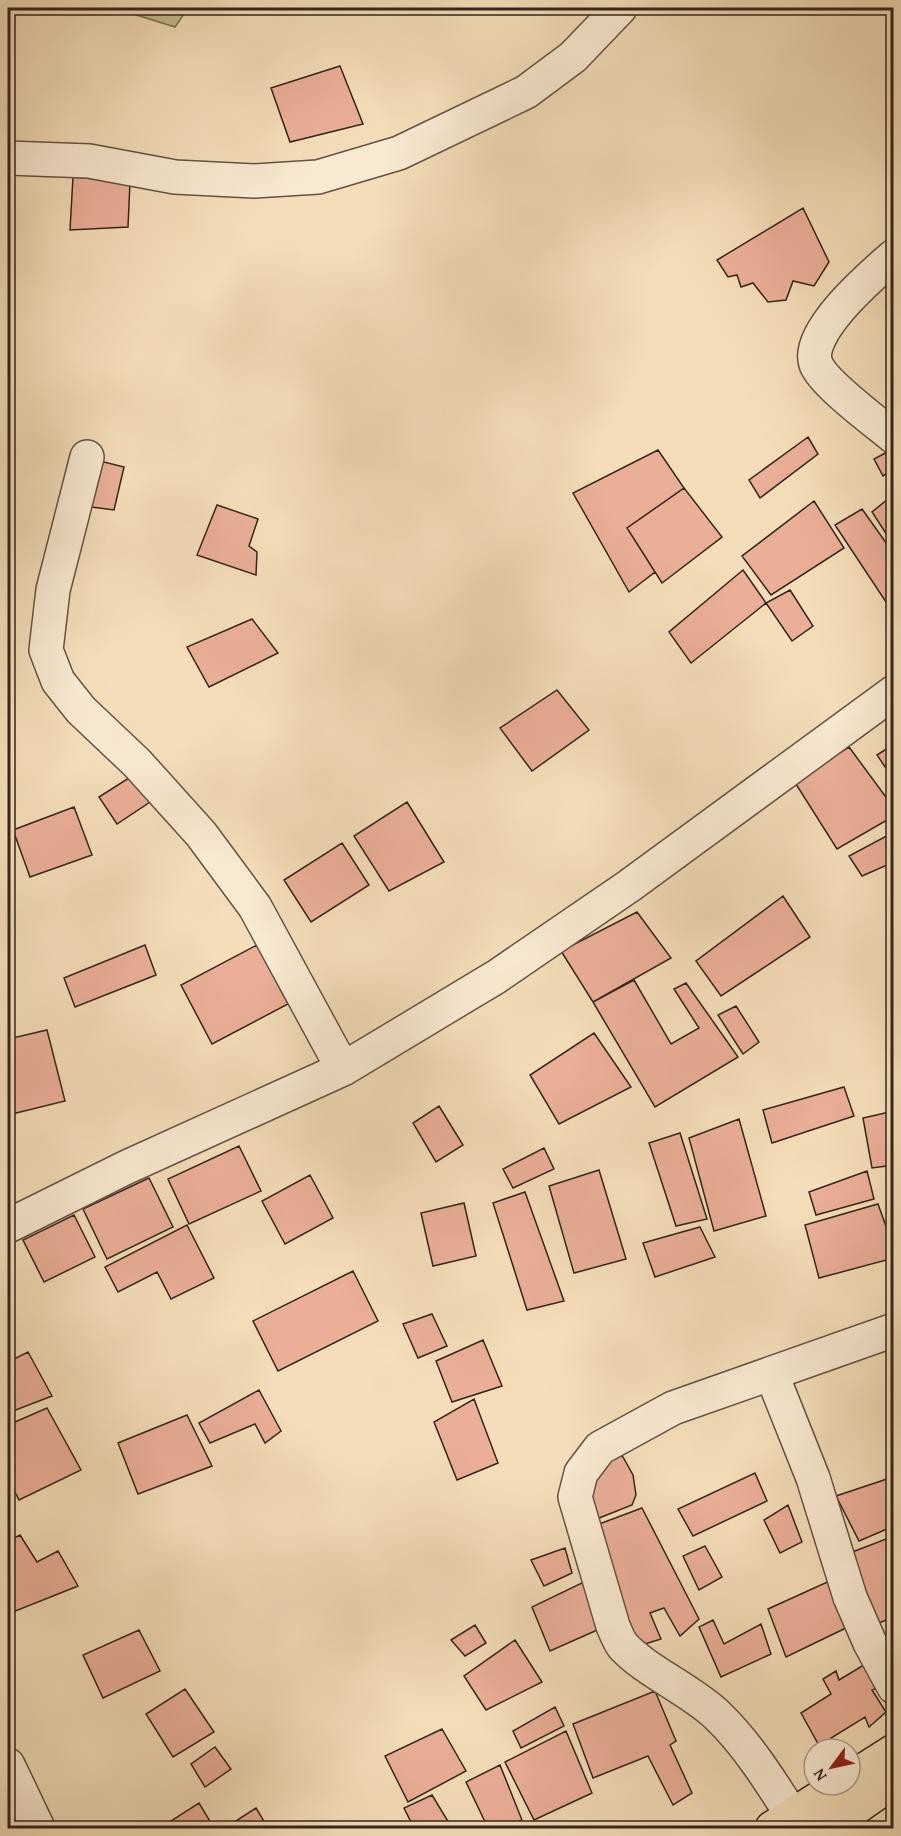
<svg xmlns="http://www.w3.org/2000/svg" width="901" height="1836" viewBox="0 0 901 1836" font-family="'Gentium Book Plus',serif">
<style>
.green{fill:#c2bf8a;stroke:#7a7254;stroke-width:1.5}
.building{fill:#ebaf98;stroke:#33251d;stroke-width:1.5}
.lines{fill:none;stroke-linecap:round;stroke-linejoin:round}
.minor-casing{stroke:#635344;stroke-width:36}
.highway-casing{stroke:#33251d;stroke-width:36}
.minor{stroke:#f8e9d1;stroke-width:33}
.highway{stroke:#f4ddb8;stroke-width:33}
</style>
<rect width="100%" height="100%" fill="#f4ddb8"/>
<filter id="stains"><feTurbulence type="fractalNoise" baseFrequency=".00333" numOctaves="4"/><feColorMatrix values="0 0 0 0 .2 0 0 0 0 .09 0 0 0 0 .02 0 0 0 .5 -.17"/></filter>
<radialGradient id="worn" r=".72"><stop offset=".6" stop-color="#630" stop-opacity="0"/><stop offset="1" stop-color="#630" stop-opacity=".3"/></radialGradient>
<!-- green -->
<path class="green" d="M 114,8 L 188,8 L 175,27 Z"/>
<!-- building -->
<path class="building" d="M 340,66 L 363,124 L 290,142 L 271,88 Z
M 73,177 L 130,182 L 128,227 L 70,230 Z
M 803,208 L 829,262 L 814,286 L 793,281 L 786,300 L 768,302 L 753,283 L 741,287 L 737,275 L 728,277 L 717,260 Z
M 808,437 L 818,454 L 760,498 L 749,480 Z
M 658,450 L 684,488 L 627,528 L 655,572 L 629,592 L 573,493 Z
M 891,450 L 894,469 L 883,476 L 874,459 Z
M 96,460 L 124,467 L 114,510 L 84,506 Z
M 684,488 L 722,537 L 662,583 L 627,528 Z
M 894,494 L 894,546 L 872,512 Z
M 814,501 L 844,548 L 771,595 L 742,556 Z
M 217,505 L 258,519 L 249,546 L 257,552 L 256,575 L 197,555 Z
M 862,509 L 894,554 L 894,597 L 886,602 L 835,525 Z
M 743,570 L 766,603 L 691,663 L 669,632 Z
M 790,590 L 813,626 L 792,641 L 766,603 Z
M 252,619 L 278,653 L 209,687 L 187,647 Z
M 557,690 L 589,730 L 532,771 L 500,728 Z
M 894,744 L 894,780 L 877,755 Z
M 849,747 L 894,808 L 894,816 L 837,849 L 794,781 Z
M 132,776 L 150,802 L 117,824 L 99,797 Z
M 407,802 L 444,862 L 389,891 L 354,836 Z
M 74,807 L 92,855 L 30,877 L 13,830 Z
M 894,832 L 894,862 L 862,876 L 849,856 Z
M 342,843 L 369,885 L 311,922 L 284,880 Z
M 783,896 L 810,937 L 721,996 L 696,961 Z
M 637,912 L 671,958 L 593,1002 L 561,951 Z
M 145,945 L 156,975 L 75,1007 L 64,978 Z
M 257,945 L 288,1004 L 212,1044 L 181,985 Z
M 634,980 L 671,1044 L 699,1028 L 674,989 L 686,983 L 738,1057 L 655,1107 L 593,1002 Z
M 736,1006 L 759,1042 L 743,1054 L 718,1015 Z
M 47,1030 L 65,1101 L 8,1115 L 8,1039 Z
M 594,1033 L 631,1087 L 559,1124 L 530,1075 Z
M 844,1087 L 854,1116 L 772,1143 L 763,1110 Z
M 439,1106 L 463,1145 L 436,1162 L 413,1123 Z
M 894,1111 L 894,1165 L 872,1168 L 863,1118 Z
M 739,1119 L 766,1216 L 714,1231 L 689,1138 Z
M 680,1133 L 707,1219 L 676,1226 L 649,1143 Z
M 239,1146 L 261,1191 L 189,1224 L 168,1179 Z
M 544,1148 L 554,1169 L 513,1188 L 503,1169 Z
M 599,1170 L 626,1259 L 574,1273 L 549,1186 Z
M 867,1171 L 874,1199 L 816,1215 L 809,1192 Z
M 310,1175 L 333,1218 L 285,1244 L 262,1201 Z
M 149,1178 L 173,1227 L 107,1259 L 83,1209 Z
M 525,1192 L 564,1301 L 527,1310 L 493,1203 Z
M 464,1203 L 476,1256 L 433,1266 L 421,1213 Z
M 878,1204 L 894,1249 L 894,1258 L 819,1278 L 805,1225 Z
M 74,1215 L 95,1257 L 44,1282 L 23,1240 Z
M 187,1225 L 214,1278 L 171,1299 L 157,1272 L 118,1292 L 105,1267 Z
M 700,1227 L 715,1257 L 655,1277 L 643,1243 Z
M 353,1271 L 378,1321 L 278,1371 L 253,1321 Z
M 432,1314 L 447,1346 L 418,1358 L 403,1324 Z
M 483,1340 L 502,1386 L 452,1402 L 436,1361 Z
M 28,1352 L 52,1396 L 8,1413 L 8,1362 Z
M 259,1390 L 281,1431 L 265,1443 L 255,1424 L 210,1443 L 199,1423 Z
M 474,1399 L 498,1463 L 457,1480 L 434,1422 Z
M 47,1408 L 81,1470 L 19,1500 L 8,1478 L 8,1425 Z
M 187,1415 L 212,1466 L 138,1494 L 118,1443 Z
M 609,1450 L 623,1457 L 633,1475 L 636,1495 L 632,1505 L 599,1518 L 586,1505 L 593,1471 Z
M 755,1473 L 767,1501 L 693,1536 L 678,1509 Z
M 887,1479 L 894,1493 L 894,1526 L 859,1541 L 836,1496 Z
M 788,1505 L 802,1542 L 780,1553 L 764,1520 Z
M 642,1508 L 699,1619 L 680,1636 L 664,1608 L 650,1613 L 661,1639 L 635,1647 L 594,1526 Z
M 20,1535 L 37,1562 L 58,1551 L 78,1586 L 8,1614 L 8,1541 Z
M 894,1536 L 894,1617 L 879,1623 L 847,1554 Z
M 705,1546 L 722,1577 L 699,1590 L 683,1556 Z
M 565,1548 L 572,1573 L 544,1586 L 531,1560 Z
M 590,1579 L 604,1627 L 550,1651 L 532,1607 Z
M 834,1579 L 850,1626 L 786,1657 L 768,1609 Z
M 713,1620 L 724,1644 L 761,1624 L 771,1654 L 721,1677 L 699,1627 Z
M 475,1625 L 486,1643 L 465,1656 L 451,1640 Z
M 139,1630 L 160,1671 L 103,1698 L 83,1655 Z
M 515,1640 L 542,1682 L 486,1710 L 464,1676 Z
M 872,1660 L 885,1685 L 872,1690 L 886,1712 L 869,1727 L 865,1717 L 831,1738 L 836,1748 L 821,1749 L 801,1713 L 831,1694 L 823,1679 L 836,1671 L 839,1680 Z
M 185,1689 L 214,1732 L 173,1757 L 146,1714 Z
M 655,1691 L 676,1741 L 670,1745 L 692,1793 L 673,1805 L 648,1756 L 593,1778 L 573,1724 Z
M 555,1707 L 564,1726 L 521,1748 L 513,1731 Z
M 442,1729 L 466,1771 L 408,1802 L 385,1756 Z
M 566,1731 L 592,1793 L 534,1820 L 505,1762 Z
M 215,1747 L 231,1769 L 205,1787 L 191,1764 Z
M 500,1765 L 522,1820 L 505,1828 L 488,1828 L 466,1782 Z
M 432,1795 L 452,1828 L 414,1828 L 404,1808 Z
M 199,1803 L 214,1828 L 160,1828 Z
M 256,1808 L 268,1828 L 225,1828 Z"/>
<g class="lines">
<!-- minor casing -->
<g class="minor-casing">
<path id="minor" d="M 8,158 L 89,161 L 175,177 L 254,181 L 318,177 L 399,153 L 526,92 L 573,57 L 620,8
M 894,256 C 872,275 804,333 816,364 C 823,383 876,422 894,437
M 87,457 L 53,590 L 46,650 L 58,681 L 81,710 L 137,763 L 201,834 L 255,907 L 343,1069
M 8,1226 L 127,1167 L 343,1069 L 496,977 L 629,886 L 894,692
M 772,1375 L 813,1478 L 850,1597 L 870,1643 L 894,1687
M 8,1765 L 38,1828
M 800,1828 C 776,1790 749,1745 716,1714 C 689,1689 646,1671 623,1646 C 619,1641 616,1633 613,1626 L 575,1497 L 581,1473 L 600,1448 L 673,1408 L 894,1330"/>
</g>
<!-- highway casing -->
<g class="highway-casing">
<path id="highway" d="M 850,1779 L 894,1751
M 772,1828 L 840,1785
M 827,1828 L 894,1781"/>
</g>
<!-- minor -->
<use href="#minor" class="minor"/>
<!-- highway -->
<use href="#highway" class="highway"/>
</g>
<!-- margin -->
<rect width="901" height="1836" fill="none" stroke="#f4ddb8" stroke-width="30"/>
<rect x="9" y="9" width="883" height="1818" fill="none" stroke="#33251d" stroke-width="3"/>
<rect x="15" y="15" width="871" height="1806" fill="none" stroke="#33251d" stroke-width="1.5"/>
<!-- north arrow -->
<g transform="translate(832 1767) rotate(237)"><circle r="28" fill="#f8e9d1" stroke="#a99b89" stroke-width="1.5"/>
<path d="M0-4.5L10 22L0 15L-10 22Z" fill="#8f2418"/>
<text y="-9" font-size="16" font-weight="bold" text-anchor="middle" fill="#33251d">N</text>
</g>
<rect width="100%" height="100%" filter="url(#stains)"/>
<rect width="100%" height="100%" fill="url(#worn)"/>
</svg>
